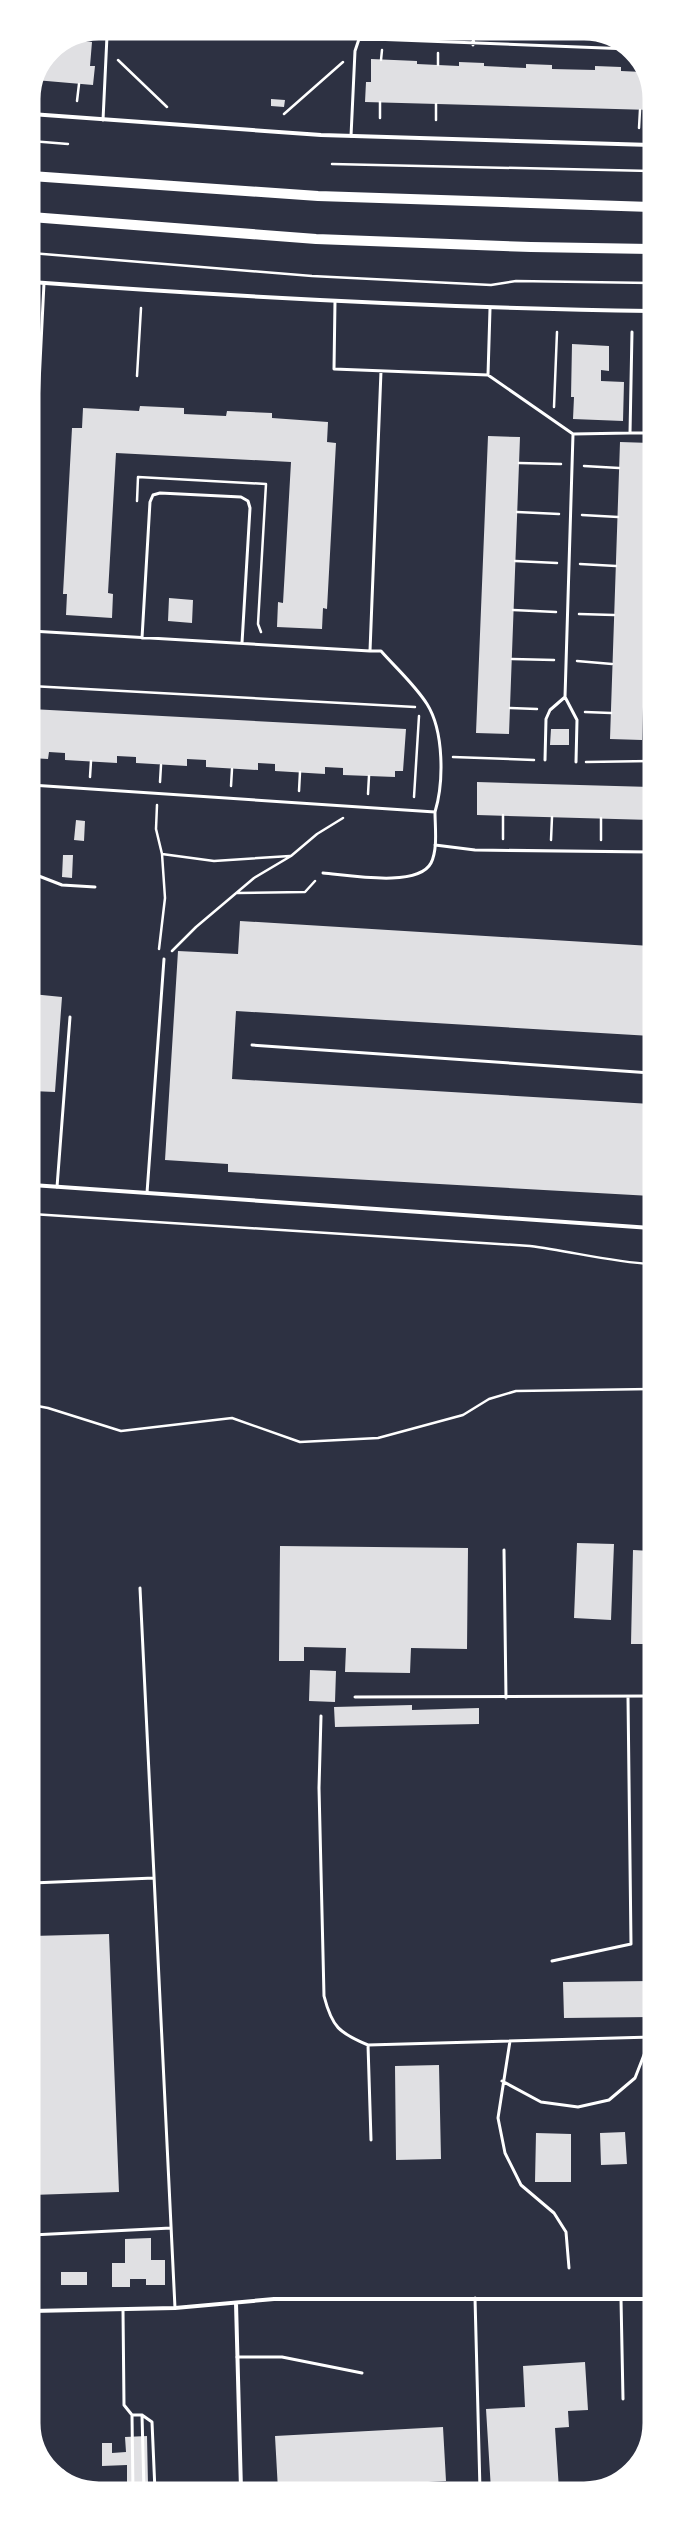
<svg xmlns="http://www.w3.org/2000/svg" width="683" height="2522" viewBox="0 0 683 2522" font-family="'Roboto Condensed',sans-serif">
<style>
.building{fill:#e0e0e3}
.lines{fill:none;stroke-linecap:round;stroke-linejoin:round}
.path{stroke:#fff;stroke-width:2.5}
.service{stroke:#fff;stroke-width:3}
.minor{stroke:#fff;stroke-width:4}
.primary{stroke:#fff;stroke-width:10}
.rim{fill:none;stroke:#fff;stroke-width:5}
</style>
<rect width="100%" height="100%" fill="#2d3142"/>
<!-- building -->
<path class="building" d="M 68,39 L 92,42 L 90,66 L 95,66 L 93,85 L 35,80 L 36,73 L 51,51 Z
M 371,59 L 417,61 L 417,64 L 459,66 L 459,62 L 484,63 L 484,66 L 526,68 L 526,64 L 552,65 L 552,69 L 595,70 L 595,66 L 621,67 L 621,71 L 643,72 L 651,85 L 651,110 L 365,102 L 366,82 L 371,82 Z
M 271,99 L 285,100 L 284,107 L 271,106 Z
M 572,344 L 609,346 L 609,371 L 601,370 L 601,381 L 624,382 L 623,421 L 573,419 L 574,397 L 571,397 Z
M 140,406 L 184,408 L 184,414 L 226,416 L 227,411 L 272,413 L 272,418 L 328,422 L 327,442 L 336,443 L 327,609 L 323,608 L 322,629 L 277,627 L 278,602 L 283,603 L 291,462 L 116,453 L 108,593 L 113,594 L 112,618 L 66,615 L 67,594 L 63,594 L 72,428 L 82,428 L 83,408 L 139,411 Z
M 488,436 L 520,437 L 509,734 L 476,733 Z
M 620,442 L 651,443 L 642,740 L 610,739 Z
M 169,598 L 193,600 L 192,623 L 168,621 Z
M 31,709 L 406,729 L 403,771 L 395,771 L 395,777 L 343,775 L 343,768 L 325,767 L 325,774 L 275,771 L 275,764 L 258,763 L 258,770 L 206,767 L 206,760 L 187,759 L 187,766 L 136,763 L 136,757 L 117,756 L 117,763 L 65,760 L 65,753 L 49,752 L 48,759 L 31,758 Z
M 551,729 L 569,729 L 569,745 L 550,745 Z
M 477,782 L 651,787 L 651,820 L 477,815 Z
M 76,820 L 85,821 L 84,841 L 74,840 Z
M 63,855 L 73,855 L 72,878 L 62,877 Z
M 240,921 L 651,946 L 651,1036 L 236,1011 L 232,1079 L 651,1104 L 649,1162 L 651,1163 L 651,1196 L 228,1172 L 228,1164 L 165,1160 L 178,951 L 238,954 Z
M 32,994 L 62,997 L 55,1092 L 32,1091 Z
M 577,1543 L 614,1544 L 611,1620 L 574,1618 Z
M 280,1546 L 468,1548 L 467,1649 L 411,1648 L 410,1673 L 345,1672 L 346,1648 L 304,1647 L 304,1661 L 279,1661 Z
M 633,1550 L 651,1551 L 652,1644 L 631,1644 Z
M 310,1670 L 336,1671 L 335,1702 L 309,1701 Z
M 412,1705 L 412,1710 L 479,1708 L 479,1724 L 335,1727 L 334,1707 Z
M 109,1934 L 119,2192 L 32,2195 L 32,1936 Z
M 652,1981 L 652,2017 L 564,2018 L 563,1982 Z
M 439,2065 L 441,2159 L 396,2160 L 395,2066 Z
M 625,2132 L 627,2164 L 601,2165 L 600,2133 Z
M 536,2133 L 571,2134 L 571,2182 L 535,2182 Z
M 151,2238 L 151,2260 L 165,2260 L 165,2285 L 146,2285 L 146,2279 L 130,2279 L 130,2287 L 112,2287 L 112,2263 L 125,2263 L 125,2239 Z
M 61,2272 L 87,2272 L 87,2285 L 61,2285 Z
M 585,2362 L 588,2410 L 568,2411 L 569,2427 L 555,2428 L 559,2490 L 491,2490 L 486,2409 L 525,2407 L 523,2366 Z
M 443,2427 L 446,2481 L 322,2488 L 322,2490 L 278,2490 L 275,2436 Z
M 147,2436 L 148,2485 L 127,2485 L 127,2465 L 102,2466 L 102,2443 L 112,2443 L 112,2453 L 126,2452 L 125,2437 Z"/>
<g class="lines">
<!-- path -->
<path class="path" d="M 82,41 L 82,36
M 118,60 L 167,107
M 381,60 L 382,50
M 438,65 L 438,53
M 641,72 L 641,68
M 77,101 L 79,84
M 284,114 L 343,62
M 380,118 L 380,102
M 436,120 L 436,104
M 639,128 L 640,110
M 31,141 L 68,144
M 332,164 L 651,171
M 31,253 L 312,276 L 491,285 L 516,281 L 651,283
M 137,376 L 141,308
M 554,407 L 557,332
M 519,463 L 561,464
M 584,466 L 619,468
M 137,501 L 138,477 L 266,484 L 258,624 L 261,632
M 517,512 L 559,514
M 582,515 L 618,517
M 515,561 L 557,563
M 580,564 L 616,566
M 513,610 L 556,612
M 579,614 L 614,615
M 512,659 L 554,660
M 577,661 L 612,664
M 31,686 L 415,707
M 510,708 L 537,709
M 585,712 L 611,713
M 453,757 L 534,760
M 586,762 L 651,761
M 90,777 L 91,761
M 160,782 L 161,765
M 231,786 L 232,769
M 299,791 L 300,772
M 368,794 L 369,776
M 414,797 L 419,716
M 157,805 L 156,829 L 162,854 L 214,861 L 290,856
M 503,815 L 503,839
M 601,818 L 601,840
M 31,822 L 33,796
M 551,840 L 552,817
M 649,841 L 650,820
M 237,893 L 305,892 L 315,881
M 159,949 L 165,898 L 162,854
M 172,951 L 196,927 L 254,878 L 291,856 L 317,834 L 343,818
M 32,1214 L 530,1246 C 570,1251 611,1262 651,1264
M 32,1405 L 48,1408 L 121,1431 L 232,1418 L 300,1442 L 378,1438 L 463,1415 L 489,1399 L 516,1391 L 651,1389
M 74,2480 L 82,2486"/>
<!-- service -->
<path class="service" d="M 242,34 L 630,49
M 473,45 L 474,32
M 103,120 L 107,36
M 351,136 L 355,51 L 361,33
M 335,301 L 334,369 L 488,375 L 573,434 L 565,697 L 577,720 L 576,762
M 488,375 L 490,309
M 630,433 L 651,433
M 573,434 L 630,433 L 632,332
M 31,544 L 44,283
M 31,631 L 370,651
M 142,638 L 150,502 L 153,495 L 160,493 L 241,497 L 248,501 L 250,508 L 242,643
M 545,760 L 546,719 L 550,710 L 565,697
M 31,785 L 435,812 C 444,782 444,731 427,704 C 415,685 396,668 381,651 L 370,651 L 381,371
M 435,845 L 475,850 L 651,852
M 31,873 L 62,885 L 95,887
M 323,873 C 348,875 418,888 431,863 C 438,849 435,827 435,812
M 252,1045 L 651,1073
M 57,1187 L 70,1017
M 147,1193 L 164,959
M 504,1550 L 506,1698
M 140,1588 L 175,2308
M 355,1697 L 652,1696
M 321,1716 L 319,1788 L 324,1996 C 332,2027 339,2033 368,2045 L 652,2037
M 32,1883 L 154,1878
M 552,1961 L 631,1944 L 628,1697
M 510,2041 L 498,2118 L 505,2153 L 521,2185 L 554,2213 L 566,2232 L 569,2268
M 368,2045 L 371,2140
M 502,2081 L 541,2102 L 578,2107 L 609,2100 L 635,2078 L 651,2037
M 32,2235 L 171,2228
M 475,2298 L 480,2490
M 621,2299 L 623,2399
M 123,2311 L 124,2405 L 132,2415 L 142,2415 L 152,2422 L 155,2491
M 237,2357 L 282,2357 L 362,2373
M 132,2415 L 133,2491
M 142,2415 L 144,2491
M 52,2471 L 63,2471 L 63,2478"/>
<!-- minor -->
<path class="minor" d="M 31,114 L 321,135 L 651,145
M 31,282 C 238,297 444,308 651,311
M 32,1185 L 651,1228
M 236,2303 L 241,2490
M 32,2311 L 175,2308 L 274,2299 L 652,2299"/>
<!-- primary -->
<path class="primary" d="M 31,176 L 318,196 L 651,207
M 31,217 L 316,239 L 531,247 L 651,249"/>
</g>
<!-- crop -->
<path d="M0 0H683V2522H0ZM99 38H584A61 61 0 0 1 645 99V2423A61 61 0 0 1 584 2484H99A61 61 0 0 1 38 2423V99A61 61 0 0 1 99 38Z" fill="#fff" fill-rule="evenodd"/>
<path class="rim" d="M99 38H584A61 61 0 0 1 645 99V2423A61 61 0 0 1 584 2484H99A61 61 0 0 1 38 2423V99A61 61 0 0 1 99 38Z"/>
</svg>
